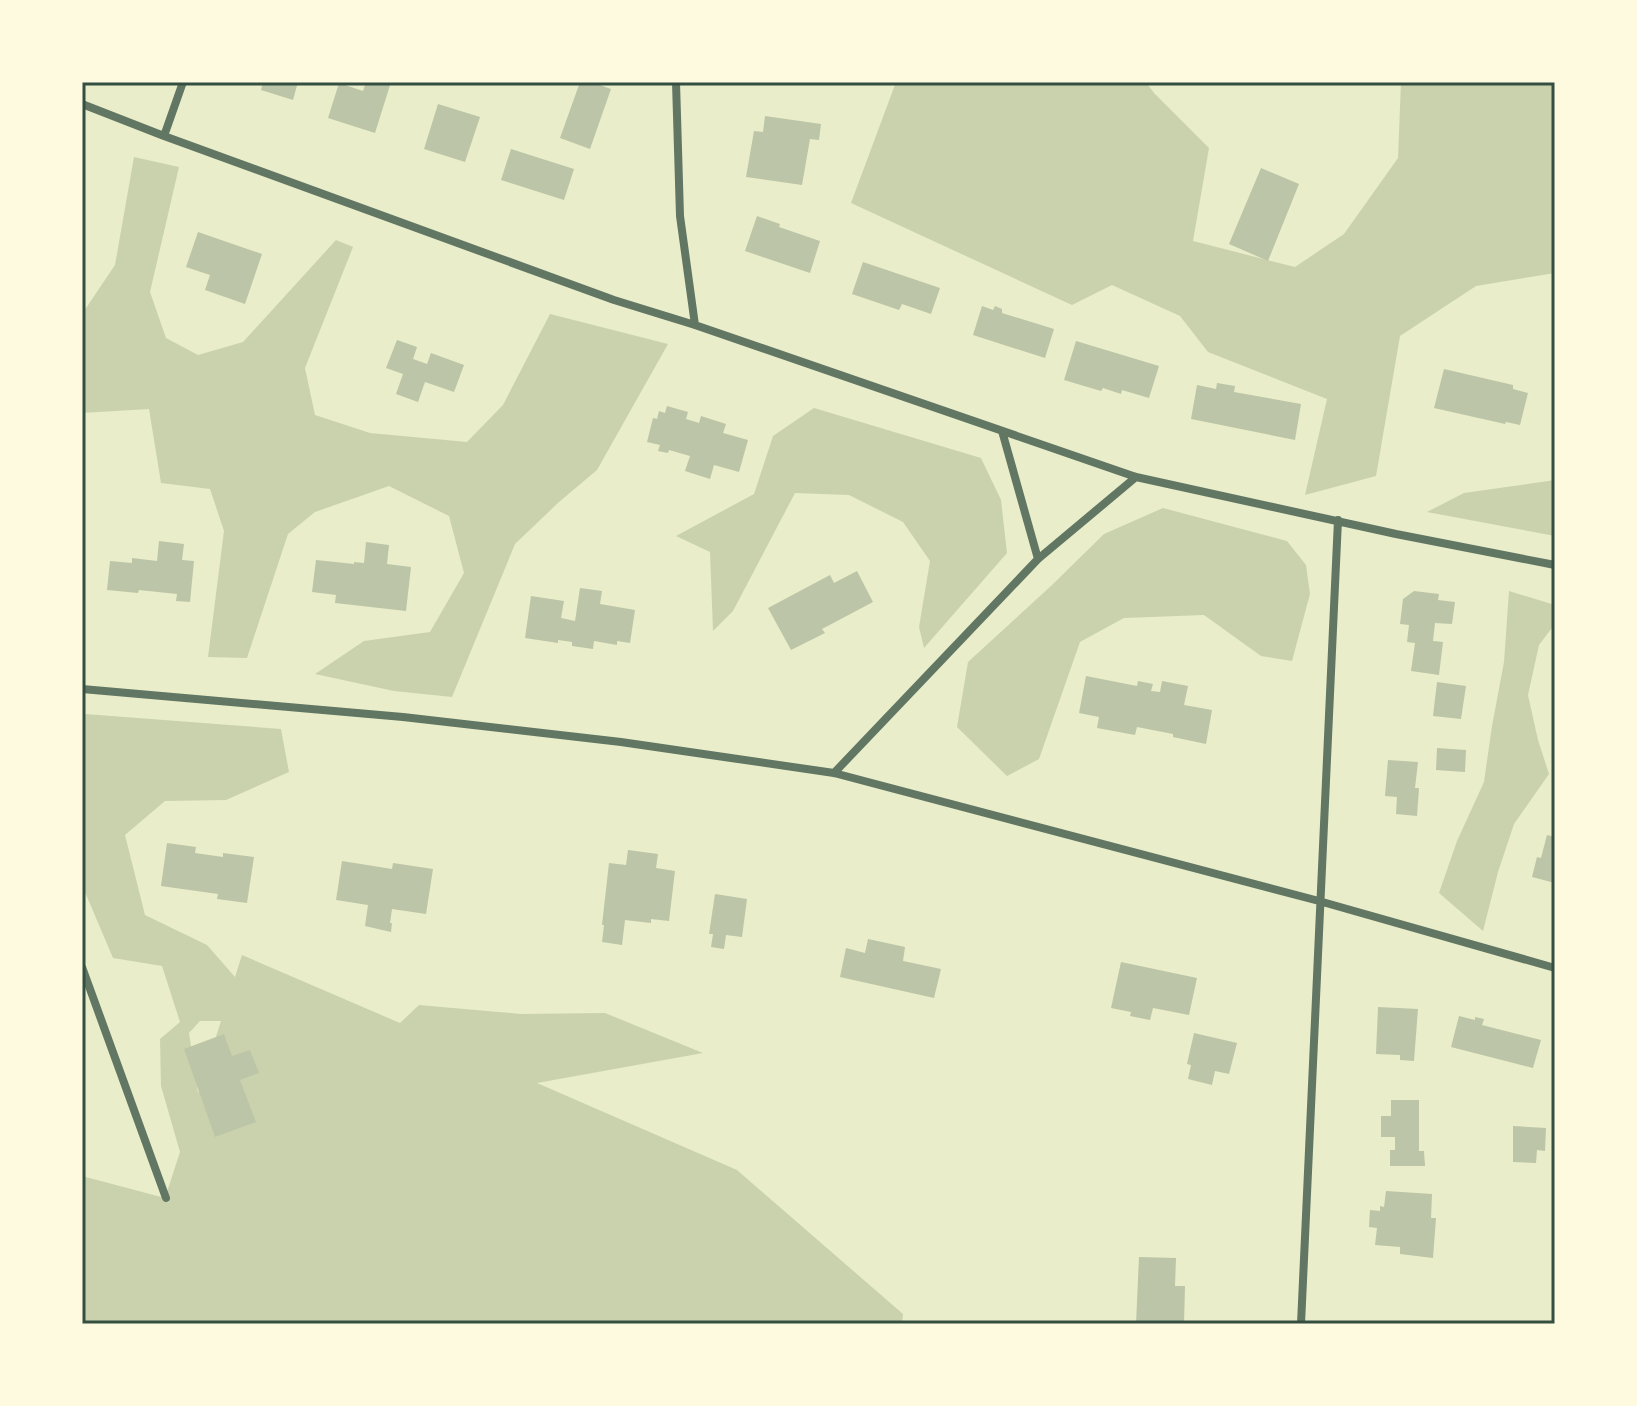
<svg xmlns="http://www.w3.org/2000/svg" width="1637" height="1406" viewBox="0 0 1637 1406" font-family="Raleway,sans-serif">
<style>
.green{fill:#cad2ad;fill-rule:evenodd}
.building{fill:#bcc5a7}
.lines{fill:none;stroke-linecap:round;stroke-linejoin:round}
.minor{stroke:#617663;stroke-width:8}
.neatline{fill:none;stroke:#344e41;stroke-width:3}
</style>
<rect width="100%" height="100%" fill="#e9edc9"/>
<!-- green -->
<path class="green" d="M 896,82 L 1146,82 L 1154,93 L 1209,148 L 1193,241 L 1295,267 L 1344,234 L 1398,158 L 1401,82 L 1555,82 L 1555,273 L 1476,286 L 1400,336 L 1376,476 L 1305,495 L 1327,399 L 1208,352 L 1180,316 L 1112,285 L 1072,305 L 851,203 Z
M 134,157 L 179,167 L 150,292 L 166,338 L 198,355 L 243,342 L 336,240 L 353,247 L 305,368 L 315,415 L 370,433 L 467,442 L 503,405 L 550,314 L 668,344 L 597,470 L 559,502 L 515,544 L 452,697 L 394,691 L 315,674 L 364,641 L 430,632 L 464,573 L 449,516 L 389,486 L 315,512 L 288,534 L 247,658 L 208,657 L 224,531 L 210,489 L 161,483 L 149,409 L 82,413 L 82,314 L 115,265 Z
M 814,408 L 981,458 L 1001,500 L 1007,553 L 924,648 L 919,627 L 930,561 L 903,522 L 849,495 L 795,493 L 733,611 L 713,631 L 710,552 L 676,536 L 754,494 L 773,436 Z
M 1555,480 L 1555,536 L 1427,512 L 1464,493 Z
M 1163,508 L 1287,541 L 1306,565 L 1310,594 L 1292,661 L 1261,656 L 1204,615 L 1124,618 L 1080,642 L 1039,759 L 1007,776 L 957,727 L 968,662 L 1052,585 L 1104,534 Z
M 1509,591 L 1555,605 L 1555,624 L 1539,645 L 1528,695 L 1538,740 L 1549,774 L 1514,824 L 1498,872 L 1483,931 L 1439,893 L 1457,841 L 1484,782 L 1492,726 L 1504,662 Z
M 85,714 L 281,729 L 289,772 L 226,800 L 165,801 L 125,835 L 145,915 L 207,945 L 235,977 L 242,955 L 400,1023 L 419,1005 L 521,1014 L 605,1013 L 703,1053 L 537,1083 L 737,1170 L 903,1314 L 902,1324 L 82,1324 L 82,1176 L 165,1198 L 180,1152 L 161,1086 L 160,1039 L 180,1022 L 162,966 L 113,958 L 82,885 L 82,716 ZM 200,1021 L 221,1021 L 198,1093 L 189,1033 Z"/>
<!-- building -->
<path class="building" d="M 263,82 L 298,82 L 293,100 L 261,90 Z
M 366,82 L 391,82 L 375,133 L 328,118 L 339,83 L 363,91 Z
M 580,82 L 591,82 L 611,89 L 590,149 L 560,138 Z
M 438,104 L 480,117 L 465,162 L 424,149 Z
M 765,116 L 821,124 L 819,140 L 810,139 L 802,185 L 746,177 L 754,131 L 763,132 Z
M 511,149 L 574,169 L 564,200 L 501,180 Z
M 1261,168 L 1299,184 L 1268,261 L 1229,244 Z
M 757,216 L 780,224 L 779,227 L 820,241 L 810,273 L 745,251 Z
M 198,232 L 262,254 L 245,304 L 205,290 L 210,275 L 186,267 Z
M 863,262 L 940,288 L 931,314 L 902,304 L 899,310 L 852,294 Z
M 982,306 L 993,310 L 995,306 L 1002,309 L 1002,313 L 1054,329 L 1045,358 L 973,335 Z
M 397,340 L 417,347 L 413,359 L 427,364 L 431,353 L 464,365 L 454,392 L 425,382 L 418,402 L 396,394 L 403,374 L 386,368 Z
M 1076,341 L 1159,366 L 1149,398 L 1122,390 L 1121,394 L 1103,388 L 1101,391 L 1064,380 Z
M 1444,369 L 1513,385 L 1513,389 L 1528,393 L 1520,425 L 1506,422 L 1505,424 L 1434,408 Z
M 1217,383 L 1235,386 L 1234,392 L 1301,404 L 1295,440 L 1191,419 L 1197,385 L 1216,389 Z
M 667,406 L 688,412 L 686,419 L 699,423 L 701,416 L 726,424 L 723,433 L 748,440 L 739,472 L 714,465 L 710,479 L 685,471 L 690,456 L 669,450 L 668,453 L 658,451 L 660,445 L 647,442 L 653,418 L 657,419 L 659,411 L 665,413 Z
M 159,541 L 184,544 L 182,560 L 194,561 L 190,602 L 176,601 L 177,594 L 139,590 L 138,593 L 107,590 L 110,561 L 132,563 L 132,558 L 157,561 Z
M 366,542 L 389,545 L 387,564 L 411,567 L 406,611 L 335,603 L 336,595 L 312,592 L 316,560 L 354,564 L 354,562 L 364,563 Z
M 857,571 L 873,602 L 822,629 L 825,633 L 791,650 L 768,608 L 830,575 L 834,583 Z
M 580,588 L 602,591 L 600,604 L 635,610 L 630,643 L 617,641 L 617,645 L 594,641 L 593,649 L 572,646 L 572,642 L 558,640 L 558,643 L 525,638 L 531,596 L 564,601 L 561,618 L 575,621 Z
M 1414,591 L 1439,594 L 1438,600 L 1455,602 L 1452,624 L 1435,623 L 1433,641 L 1443,642 L 1439,675 L 1411,671 L 1415,643 L 1407,642 L 1409,625 L 1400,624 L 1403,599 Z
M 1086,676 L 1137,686 L 1138,681 L 1153,684 L 1151,691 L 1160,692 L 1162,681 L 1188,686 L 1184,705 L 1212,710 L 1206,744 L 1173,737 L 1173,734 L 1137,727 L 1135,735 L 1097,728 L 1099,717 L 1079,713 Z
M 1437,682 L 1466,686 L 1461,719 L 1433,716 Z
M 1437,748 L 1466,750 L 1465,772 L 1436,770 Z
M 1388,760 L 1418,762 L 1415,788 L 1419,788 L 1417,816 L 1396,814 L 1397,797 L 1385,796 Z
M 1547,835 L 1555,837 L 1555,883 L 1532,877 L 1537,857 L 1541,858 Z
M 167,843 L 196,847 L 195,853 L 223,857 L 223,853 L 254,857 L 247,903 L 217,899 L 218,894 L 161,886 Z
M 628,850 L 658,854 L 656,868 L 675,871 L 669,921 L 651,919 L 651,923 L 625,920 L 622,945 L 602,942 L 604,925 L 602,925 L 609,863 L 626,865 Z
M 342,861 L 392,869 L 393,863 L 433,869 L 426,914 L 392,909 L 390,923 L 392,923 L 391,932 L 365,926 L 368,905 L 336,900 Z
M 715,894 L 747,899 L 742,937 L 726,935 L 724,949 L 711,947 L 713,934 L 709,934 Z
M 868,939 L 905,947 L 903,961 L 941,969 L 934,998 L 840,977 L 846,948 L 865,953 Z
M 1121,962 L 1197,978 L 1189,1015 L 1153,1008 L 1150,1020 L 1130,1016 L 1131,1012 L 1111,1008 Z
M 1378,1007 L 1418,1009 L 1414,1061 L 1400,1060 L 1400,1055 L 1376,1054 Z
M 1459,1016 L 1475,1020 L 1475,1017 L 1484,1019 L 1482,1025 L 1541,1040 L 1533,1068 L 1451,1047 Z
M 1194,1033 L 1237,1043 L 1229,1074 L 1215,1071 L 1212,1085 L 1188,1079 L 1191,1065 L 1187,1064 Z
M 224,1034 L 232,1056 L 250,1050 L 259,1073 L 240,1080 L 256,1122 L 215,1137 L 184,1049 Z
M 1391,1100 L 1419,1100 L 1419,1151 L 1424,1151 L 1425,1166 L 1390,1166 L 1390,1150 L 1395,1150 L 1395,1137 L 1381,1137 L 1381,1116 L 1391,1116 Z
M 1513,1126 L 1546,1128 L 1545,1151 L 1537,1150 L 1536,1163 L 1513,1162 Z
M 1386,1191 L 1432,1194 L 1431,1218 L 1436,1218 L 1433,1258 L 1400,1254 L 1400,1247 L 1375,1245 L 1377,1228 L 1369,1227 L 1370,1210 L 1380,1211 L 1380,1206 L 1384,1207 Z
M 1139,1257 L 1176,1258 L 1175,1286 L 1185,1286 L 1184,1324 L 1136,1324 Z"/>
<g class="lines">
<!-- minor -->
<path class="minor" d="M 676,82 L 680,216 L 695,325
M 82,104 L 164,136 L 614,300 L 695,325 L 1136,477 L 1396,534 L 1555,565
M 164,136 L 183,82
M 1002,431 L 1038,559
M 82,689 L 403,717 L 621,742 L 834,773 L 1319,901 L 1555,968
M 834,773 L 1038,559 L 1136,477
M 82,967 L 166,1198
M 1301,1324 L 1338,520"/>
</g>
<!-- border -->
<rect width="1637" height="1406" fill="none" stroke="#fefae0" stroke-width="168"/>
<rect x="84" y="84" width="1469" height="1238" class="neatline"/>
</svg>
